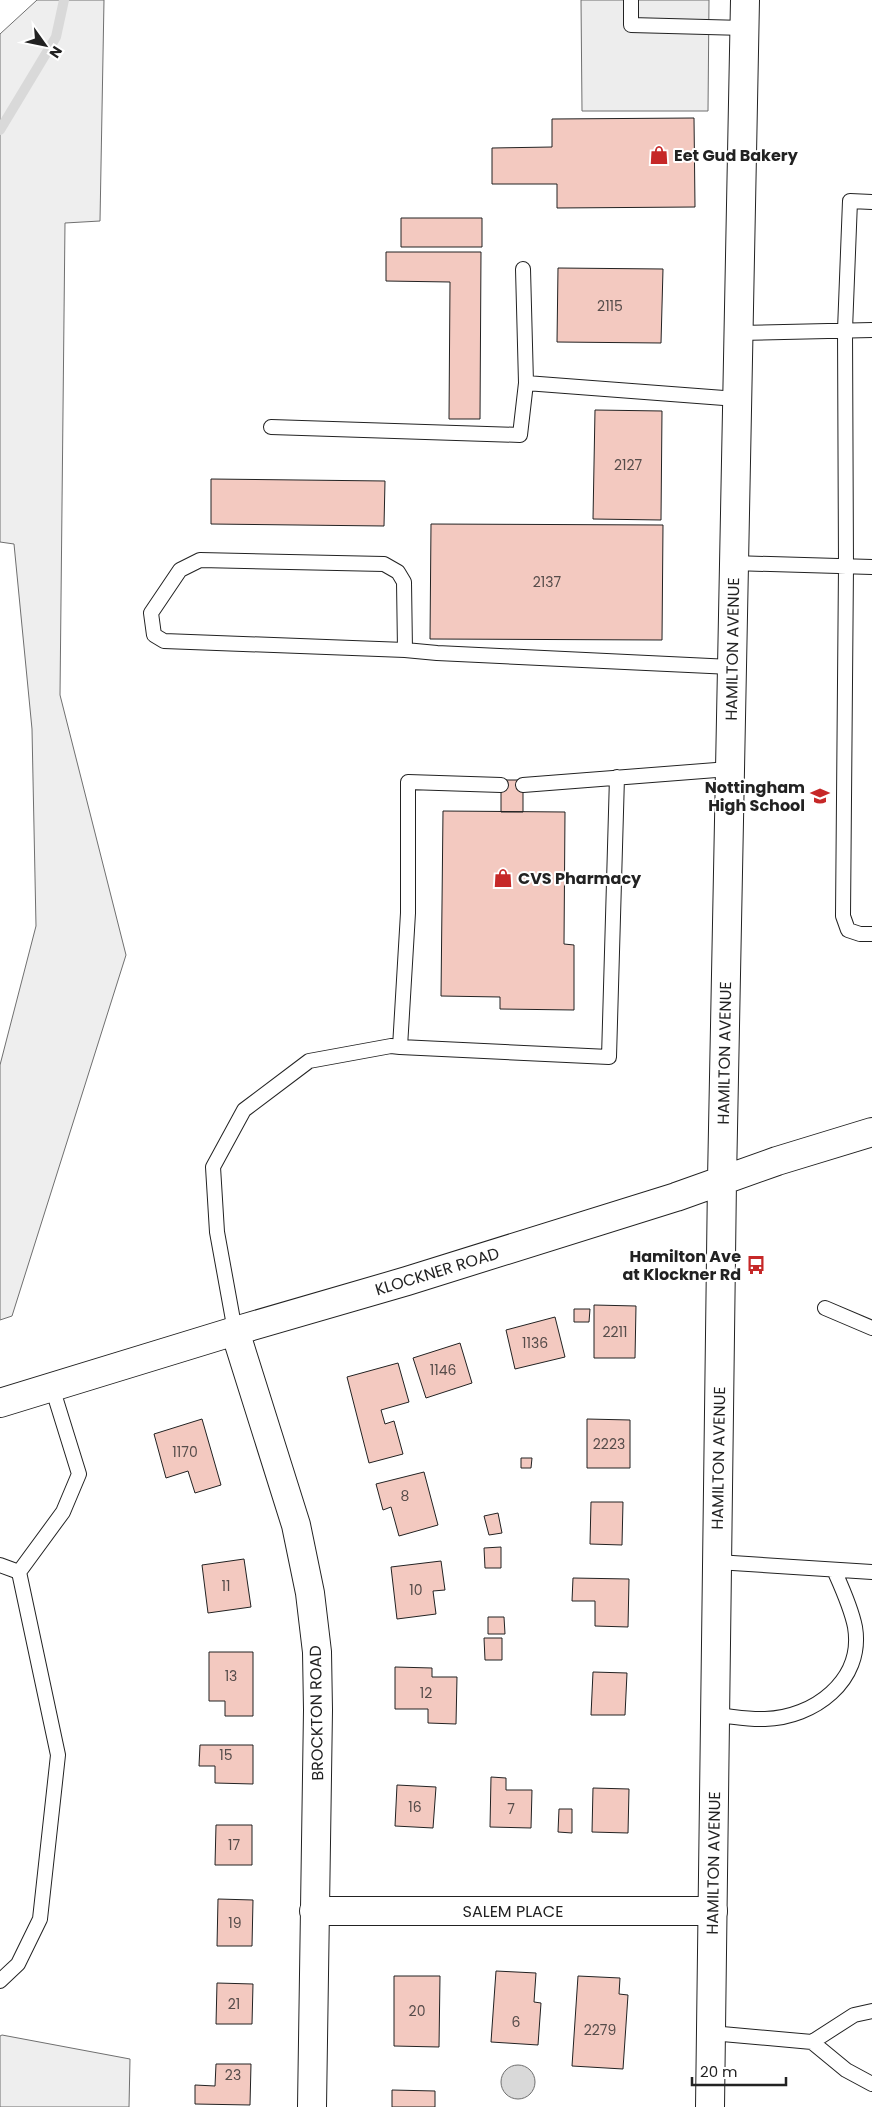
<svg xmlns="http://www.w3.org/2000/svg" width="872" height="2107" viewBox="0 0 872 2107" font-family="Poppins,sans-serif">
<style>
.green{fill:#eee;stroke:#6f6f6f}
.parking{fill:#ededed;stroke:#6f6f6f}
.water{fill:#d9d9d9;stroke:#6f6f6f}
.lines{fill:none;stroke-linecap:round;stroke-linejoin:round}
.stream{stroke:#d9d9d9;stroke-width:10}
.building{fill:#f3c9c0;stroke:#222}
.lane-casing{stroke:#222;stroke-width:16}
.street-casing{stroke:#222;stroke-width:30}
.secondary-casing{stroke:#222;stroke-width:30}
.lane{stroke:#fff;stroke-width:14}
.street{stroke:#fff;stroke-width:28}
.secondary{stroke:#fff;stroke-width:28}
.labels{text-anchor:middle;stroke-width:4;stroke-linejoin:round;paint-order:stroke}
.number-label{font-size:14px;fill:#564c4a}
.poi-label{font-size:16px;font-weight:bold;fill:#222;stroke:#fff;text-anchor:start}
.street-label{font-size:16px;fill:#222;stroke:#fff}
</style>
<rect width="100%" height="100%" fill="#fff"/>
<!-- green -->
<path class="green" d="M 37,0 L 104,0 L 100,221 L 65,223 L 60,695 L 126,955 L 12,1316 L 0,1320 L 0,1065 L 36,926 L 32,729 L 14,544 L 0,542 L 0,34 Z
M 2,2035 L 130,2059 L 129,2107 L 0,2107 L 0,2036 Z"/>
<!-- parking -->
<path class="parking" d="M 581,0 L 709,0 L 708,111 L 582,111 Z"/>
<!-- water -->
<path class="water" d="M501 2082a17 17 0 1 1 34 0a17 17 0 1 1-34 0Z"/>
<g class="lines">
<!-- stream -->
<path class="stream" d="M 0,130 L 56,37 L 64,0"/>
</g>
<!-- building -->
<path class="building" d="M 694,118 L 695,207 L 557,208 L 557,184 L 492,184 L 492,148 L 552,147 L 552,119 Z
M 401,218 L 482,218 L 482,247 L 401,247 Z
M 386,252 L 481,252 L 480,419 L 449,419 L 450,282 L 386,281 Z
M 558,268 L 663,269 L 661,343 L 557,342 Z
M 595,410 L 662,411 L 661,520 L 593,519 Z
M 211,479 L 385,481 L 384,526 L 211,524 Z
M 431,524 L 663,525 L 662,640 L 430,639 Z
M 501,780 L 523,780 L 523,812 L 501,812 Z
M 443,811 L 565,812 L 564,944 L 574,945 L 574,1010 L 500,1009 L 500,997 L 441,996 Z
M 594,1305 L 636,1306 L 635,1358 L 594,1358 Z
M 574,1309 L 590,1309 L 589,1322 L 574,1322 Z
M 555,1317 L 565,1357 L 515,1369 L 506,1330 Z
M 460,1343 L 472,1383 L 426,1398 L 413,1358 Z
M 398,1363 L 409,1402 L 381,1410 L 385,1424 L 394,1421 L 403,1454 L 369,1463 L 347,1377 Z
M 202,1419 L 221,1485 L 195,1493 L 188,1471 L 166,1478 L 154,1434 Z
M 587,1419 L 630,1420 L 630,1468 L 587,1468 Z
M 521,1458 L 532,1458 L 531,1468 L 521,1468 Z
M 424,1472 L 438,1525 L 399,1536 L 391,1507 L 383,1510 L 376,1484 Z
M 591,1502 L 623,1502 L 622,1545 L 590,1544 Z
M 498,1513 L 502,1533 L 489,1535 L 484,1516 Z
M 501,1547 L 501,1568 L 485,1568 L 484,1548 Z
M 244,1559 L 251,1607 L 208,1613 L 202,1565 Z
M 441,1561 L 445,1590 L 433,1591 L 436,1614 L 397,1619 L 391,1567 Z
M 573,1578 L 629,1579 L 628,1627 L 595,1626 L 595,1601 L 572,1601 Z
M 488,1617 L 504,1617 L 505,1634 L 488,1634 Z
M 484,1638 L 502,1638 L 502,1660 L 485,1660 Z
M 209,1652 L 253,1652 L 253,1716 L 225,1716 L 225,1701 L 209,1701 Z
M 395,1667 L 432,1668 L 432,1677 L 457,1677 L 456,1724 L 428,1723 L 428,1709 L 395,1709 Z
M 593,1672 L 627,1673 L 625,1715 L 591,1715 Z
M 200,1745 L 253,1745 L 253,1784 L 215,1783 L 215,1766 L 199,1766 Z
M 491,1777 L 506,1778 L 506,1790 L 532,1790 L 531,1828 L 490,1827 Z
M 397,1785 L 436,1787 L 433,1828 L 395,1826 Z
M 593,1788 L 629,1789 L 628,1833 L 592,1832 Z
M 559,1809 L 572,1809 L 572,1833 L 558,1832 Z
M 216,1825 L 252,1825 L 252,1865 L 215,1865 Z
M 218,1899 L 253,1900 L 252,1946 L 217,1946 Z
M 496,1971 L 536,1973 L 534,2002 L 541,2003 L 538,2045 L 491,2042 Z
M 394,1976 L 440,1976 L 439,2047 L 394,2046 Z
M 578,1976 L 620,1978 L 619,1994 L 628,1995 L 623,2069 L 572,2066 Z
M 217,1983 L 253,1984 L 252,2024 L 216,2024 Z
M 216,2064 L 251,2064 L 250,2105 L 195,2104 L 195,2085 L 215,2086 Z
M 392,2090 L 435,2091 L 435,2107 L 392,2107 Z"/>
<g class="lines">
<!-- lane casing -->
<g class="lane-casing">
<path id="lane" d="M 631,0 L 631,25 L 744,28
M 872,202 L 850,201 L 845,330 L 846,566 L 843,916 L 848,930 L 860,934 L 872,934
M 738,333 L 872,330
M 526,383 L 737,399
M 271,427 L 520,435 L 526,383 L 523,269
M 733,563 L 872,567
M 405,650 L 404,582 L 398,572 L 384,564 L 200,560 L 180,570 L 151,613 L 154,635 L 164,641 L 405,650 L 437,653 L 731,667
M 501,785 L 408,782 L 408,913 L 400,1047 L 609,1057 L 617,777
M 523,785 L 729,769
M 825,1308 L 872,1328
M 235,1331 L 217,1232 L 213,1167 L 244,1110 L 309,1061 L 391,1046 L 400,1047
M 717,1562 L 872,1572
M 0,1565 L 19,1572
M 715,1715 C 731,1716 748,1720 765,1719 C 813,1718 864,1681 855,1627 C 851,1607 842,1588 834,1570
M 0,1981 L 18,1964 L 40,1919 L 58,1755 L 19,1572 L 63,1512 L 79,1474 L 52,1387
M 711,2033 L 812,2042 L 846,2070 L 872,2084
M 812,2042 L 854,2015 L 872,2011"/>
</g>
<!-- street casing -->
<g class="street-casing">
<path id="street" d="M 235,1331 L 296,1525 L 310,1593 L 317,1652 L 318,1710 L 312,2107
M 314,1911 L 713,1911"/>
</g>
<!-- secondary casing -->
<g class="secondary-casing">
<path id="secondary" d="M 0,1403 L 235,1331 L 407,1281 L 676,1197 L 777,1161 L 872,1132
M 710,2107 L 722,1180 L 745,0"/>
</g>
<!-- lane -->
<use href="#lane" class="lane"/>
<!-- street -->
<use href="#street" class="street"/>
<!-- secondary -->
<use href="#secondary" class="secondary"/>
</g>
<!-- icons -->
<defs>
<g id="shop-bare" transform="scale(1.5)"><path d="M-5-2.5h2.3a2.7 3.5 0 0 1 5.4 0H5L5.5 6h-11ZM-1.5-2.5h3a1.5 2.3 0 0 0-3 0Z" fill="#c62828" stroke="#fff" stroke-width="2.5" paint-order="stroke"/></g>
<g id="school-bare" transform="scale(1.5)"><path d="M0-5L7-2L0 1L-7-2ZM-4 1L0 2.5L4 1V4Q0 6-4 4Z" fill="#c62828" stroke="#fff" stroke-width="2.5" paint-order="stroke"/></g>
<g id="bus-bare" transform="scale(1.5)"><path d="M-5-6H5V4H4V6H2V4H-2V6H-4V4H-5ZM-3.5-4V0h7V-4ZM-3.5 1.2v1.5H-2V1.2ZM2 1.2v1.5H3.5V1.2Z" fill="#c62828" stroke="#fff" stroke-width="2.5" paint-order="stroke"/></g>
</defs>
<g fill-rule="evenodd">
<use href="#shop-bare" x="659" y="155"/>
<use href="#school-bare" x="820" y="796"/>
<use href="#shop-bare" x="503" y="878"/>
<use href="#bus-bare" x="756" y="1265"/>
</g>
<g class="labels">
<!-- number labels -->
<g class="number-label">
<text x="610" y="311">2115</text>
<text x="628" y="470">2127</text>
<text x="547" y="587">2137</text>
<text x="615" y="1337">2211</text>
<text x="535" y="1348">1136</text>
<text x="443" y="1375">1146</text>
<text x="609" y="1449">2223</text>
<text x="185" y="1457">1170</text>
<text x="405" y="1501">8</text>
<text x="226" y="1591">11</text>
<text x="416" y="1595">10</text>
<text x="231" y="1681">13</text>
<text x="426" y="1698">12</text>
<text x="226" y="1760">15</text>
<text x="415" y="1812">16</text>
<text x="511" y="1814">7</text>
<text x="234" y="1850">17</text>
<text x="235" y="1928">19</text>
<text x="234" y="2009">21</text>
<text x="417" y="2016">20</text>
<text x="516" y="2027">6</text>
<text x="600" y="2035">2279</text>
<text x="233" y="2080">23</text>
</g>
<!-- poi labels -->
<g class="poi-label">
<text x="674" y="161">Eet Gud Bakery</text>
<text x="805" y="793" text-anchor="end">Nottingham<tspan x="805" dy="18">High School</tspan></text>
<text x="518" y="884">CVS Pharmacy</text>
<text x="741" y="1262" text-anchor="end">Hamilton Ave<tspan x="741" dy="18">at Klockner Rd</tspan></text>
</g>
<!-- street labels -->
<g class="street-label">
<text transform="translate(732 649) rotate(-89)" y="6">HAMILTON AVENUE</text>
<text transform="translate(724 1053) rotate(-89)" y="6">HAMILTON AVENUE</text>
<text transform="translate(437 1271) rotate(-17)" y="6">KLOCKNER ROAD</text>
<text transform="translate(718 1458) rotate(-89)" y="6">HAMILTON AVENUE</text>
<text transform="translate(316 1713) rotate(-91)" y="6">BROCKTON ROAD</text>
<text transform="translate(713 1863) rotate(-89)" y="6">HAMILTON AVENUE</text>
<text x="513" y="1917">SALEM PLACE</text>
</g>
</g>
<!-- north arrow -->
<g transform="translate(45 45) rotate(123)" stroke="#ffffff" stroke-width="4" paint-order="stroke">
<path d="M0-4L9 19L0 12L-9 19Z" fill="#222222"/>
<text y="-8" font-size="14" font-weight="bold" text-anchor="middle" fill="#222222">N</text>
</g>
<!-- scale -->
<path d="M692 2077v8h94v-8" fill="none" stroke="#222222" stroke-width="2.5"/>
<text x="700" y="2077" font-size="15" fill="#222222" stroke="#ffffff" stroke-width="4" paint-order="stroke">20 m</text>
</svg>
